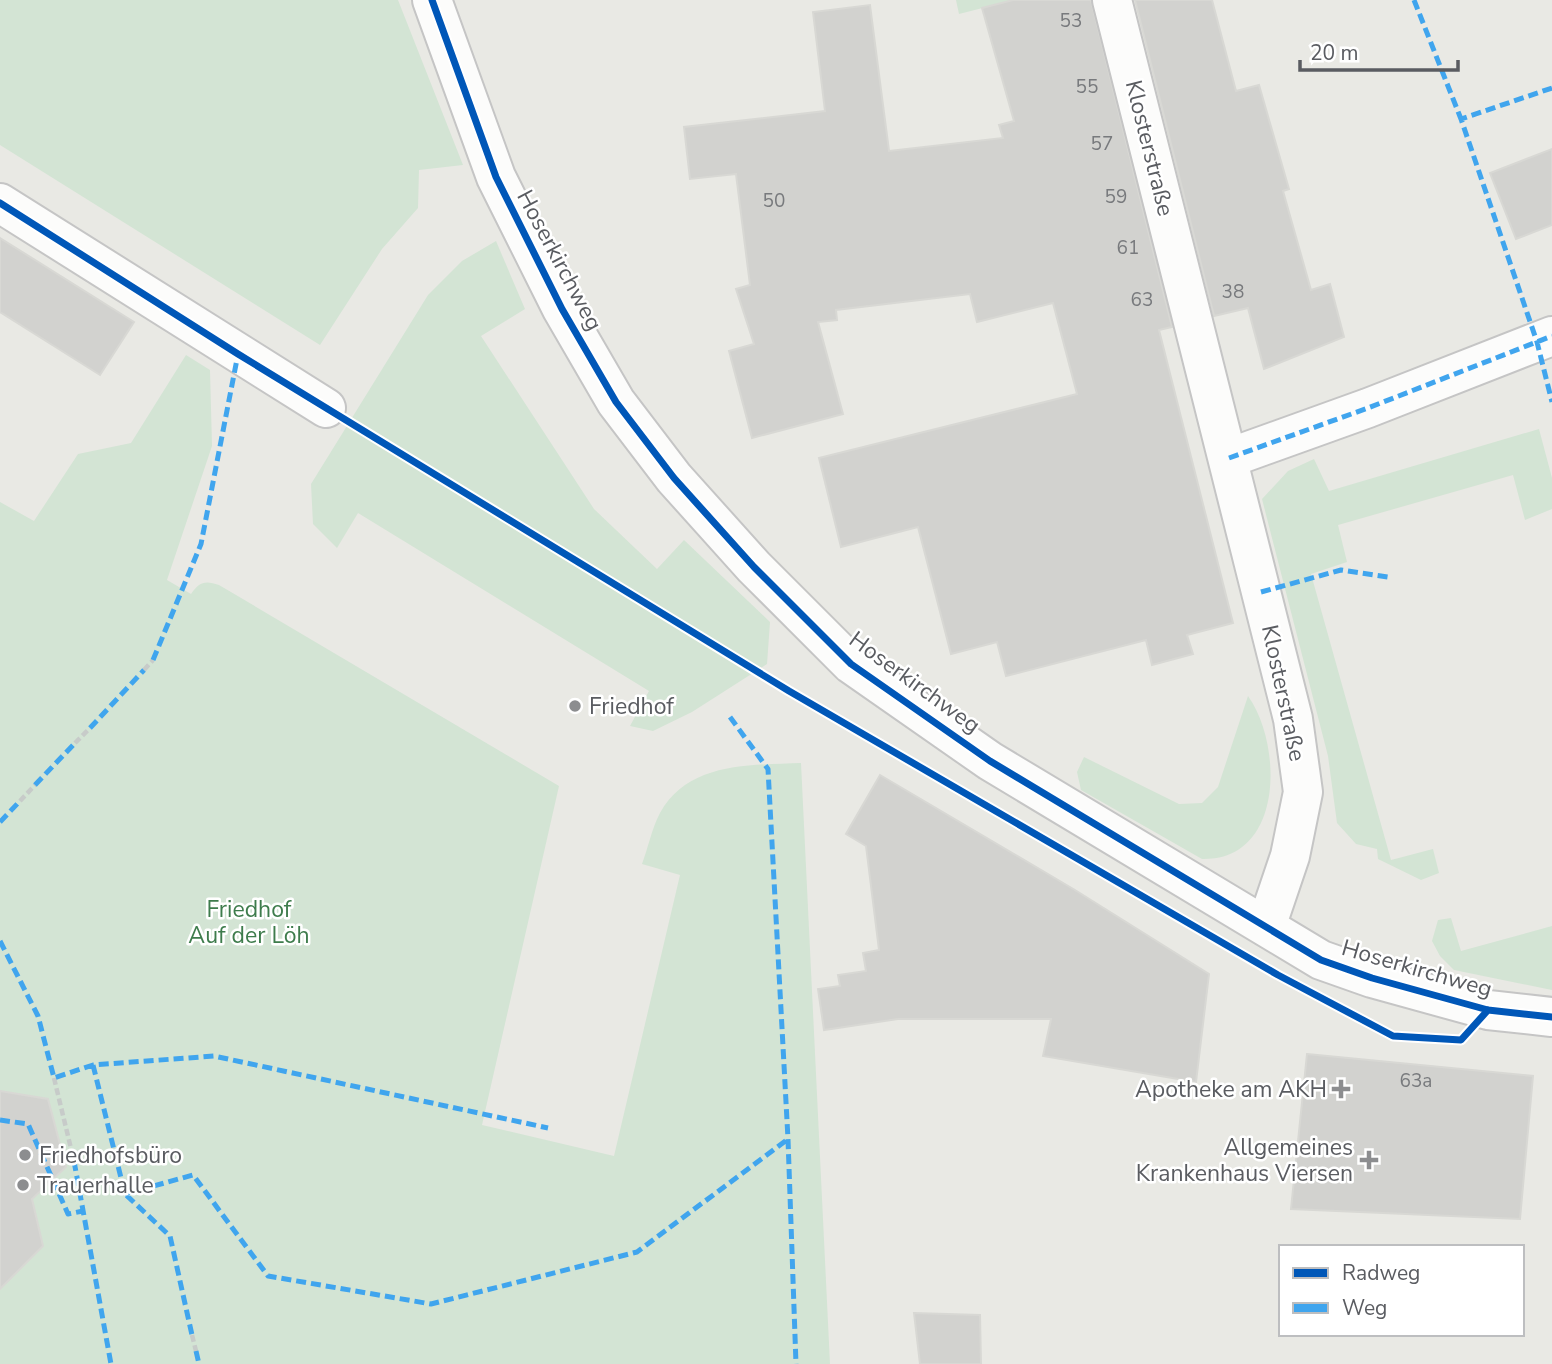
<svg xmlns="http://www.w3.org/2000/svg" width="1552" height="1364" viewBox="0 0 1552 1364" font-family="'Nunito Sans',sans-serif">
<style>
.green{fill:#d3e4d4}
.building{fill:#d2d2cf;stroke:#d8d8d4;stroke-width:2}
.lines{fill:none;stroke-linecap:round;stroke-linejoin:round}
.street-casing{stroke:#c5c5c5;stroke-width:42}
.path{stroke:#c7cbc9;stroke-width:4.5;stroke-dasharray:7 3.5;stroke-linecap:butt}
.street{stroke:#fcfcfb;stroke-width:38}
.quiet{stroke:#40a5ee;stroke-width:5;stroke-dasharray:10 5;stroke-linecap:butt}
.cycleway-casing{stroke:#fff;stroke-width:11}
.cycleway{stroke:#0057b8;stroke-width:7}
.poi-dot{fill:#8c8d8f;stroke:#fff;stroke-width:2.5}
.labels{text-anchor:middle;stroke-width:5;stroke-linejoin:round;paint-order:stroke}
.number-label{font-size:19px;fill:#787a7d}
.street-label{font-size:23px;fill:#5a5c61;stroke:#fff}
.poi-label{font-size:23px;fill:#5a5c61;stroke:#fff;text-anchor:start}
.park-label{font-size:23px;fill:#3e7c4c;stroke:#fff}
</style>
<rect width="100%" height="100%" fill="#e9e9e4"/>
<!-- green -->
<path class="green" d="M 0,0 L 398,0 L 463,165 L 419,170 L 418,208 L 382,249 L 320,345 L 0,145 Z
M 956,0 L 1014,0 L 959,14 Z
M 496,241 L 525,309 L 481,336 L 594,509 L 657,569 L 684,540 L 770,622 L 767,664 L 692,712 L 653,731 L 630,726 L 649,691 L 358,513 L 337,548 L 313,524 L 311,484 L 428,295 L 462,261 Z
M 186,355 L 210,370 L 212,446 L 167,580 L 191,594 C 199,582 205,580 219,585 L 559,786 L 482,1125 L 614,1156 L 680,875 L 642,864 C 648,848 652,828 660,813 C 688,762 751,765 801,763 L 830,1364 L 0,1364 L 0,502 L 34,521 L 78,454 L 131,443 Z
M 1539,429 L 1552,478 L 1552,509 L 1525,520 L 1513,475 L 1338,525 L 1347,562 L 1311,574 L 1391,860 L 1433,849 L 1439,873 L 1421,880 L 1378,859 L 1377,849 L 1356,844 L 1337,823 L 1328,756 L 1262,499 L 1288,471 L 1314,459 L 1329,491 Z
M 1248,696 C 1283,745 1284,861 1202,859 L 1081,790 L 1077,772 L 1084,757 L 1179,804 L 1202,803 L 1218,787 Z
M 1451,918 L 1461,951 L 1552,926 L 1552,990 L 1454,970 L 1440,956 L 1432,941 L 1438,920 Z"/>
<!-- building -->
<path class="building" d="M 1013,0 L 1091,0 L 1172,327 L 1159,330 L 1233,623 L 1187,635 L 1193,654 L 1152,665 L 1146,640 L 1006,676 L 997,642 L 951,654 L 918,527 L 841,547 L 819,458 L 1077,394 L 1053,303 L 977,322 L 970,294 L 836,310 L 837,320 L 818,322 L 843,414 L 752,438 L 729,351 L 754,344 L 736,289 L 750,285 L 736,174 L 690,179 L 684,127 L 825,111 L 813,12 L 870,5 L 889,151 L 1003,138 L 999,125 L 1014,121 L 982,8 Z
M 1135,0 L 1212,0 L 1236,91 L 1259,85 L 1289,189 L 1283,191 L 1311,290 L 1330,284 L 1344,337 L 1264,369 L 1248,308 L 1214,316 Z
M 1552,149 L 1552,225 L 1516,239 L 1490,173 Z
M 0,238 L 134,322 L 100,375 L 0,312 Z
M 880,775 L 1075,890 L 1209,974 L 1196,1082 L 1043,1056 L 1051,1019 L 898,1019 L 824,1030 L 818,989 L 840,986 L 838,975 L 866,971 L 863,953 L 879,950 L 866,846 L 846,834 Z
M 1307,1054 L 1533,1076 L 1520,1219 L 1291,1209 Z
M 0,1091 L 48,1099 L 66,1167 L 32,1199 L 43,1246 L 0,1289 Z
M 914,1313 L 980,1315 L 981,1364 L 920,1364 Z"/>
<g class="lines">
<!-- street casing -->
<g class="street-casing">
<path id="street" d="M 432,0 L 496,177 L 562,309 L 616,402 L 674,478 L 754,567 L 851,664 L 990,761 L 1321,960 L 1372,978 L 1488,1010 L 1552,1017
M 1112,0 L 1293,719 L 1303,792 L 1290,856 L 1266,927
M 0,203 L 326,408
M 1229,458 L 1368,408 L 1552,336"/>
</g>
<!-- path -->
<path class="path" d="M 144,670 L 153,660
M 75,743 L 90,728
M 20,801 L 35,785
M 54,1078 L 74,1161
M 192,1335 L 196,1351"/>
<!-- street -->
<use href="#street" class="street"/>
<!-- quiet -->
<path class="quiet" d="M 1414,0 L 1461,119
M 1552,88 L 1461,119 L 1537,342 L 1552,402
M 1229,458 L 1368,408 L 1552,336
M 1261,592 L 1341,570 L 1388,577
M 153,660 L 201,544 L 238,354
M 730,717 L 768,769 L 788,1139 L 796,1364
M 90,728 L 144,670
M 35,785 L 75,743
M 0,822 L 20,801
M 0,941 L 38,1016 L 54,1078 L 93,1065 L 214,1056 L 548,1128
M 93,1065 L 125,1194 L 170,1236 L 192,1335
M 0,1120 L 28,1124 L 68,1214 L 83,1211
M 74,1161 L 111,1364
M 125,1194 L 193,1175 L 268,1276 L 431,1304 L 637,1252 L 788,1139
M 196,1351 L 199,1364"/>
<!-- cycleway casing -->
<g class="cycleway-casing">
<path id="cycleway" d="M 432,0 L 496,177 L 562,309 L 616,402 L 674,478 L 754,567 L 851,664 L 990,761 L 1321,960 L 1372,978 L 1488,1010 L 1552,1017
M 0,203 L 238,354 L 789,691 L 1278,975 L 1393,1036 L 1461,1040 L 1488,1010"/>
</g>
<!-- cycleway -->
<use href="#cycleway" class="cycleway"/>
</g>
<!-- markers -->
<g class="poi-dot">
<circle cx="575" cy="706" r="7"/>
<path d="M1337.5 1078.5h7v7h7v7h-7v7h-7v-7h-7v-7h7z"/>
<circle cx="25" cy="1155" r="7"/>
<path d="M1365.5 1149.5h7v7h7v7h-7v7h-7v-7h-7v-7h7z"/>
<circle cx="23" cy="1185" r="7"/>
</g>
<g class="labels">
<!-- number labels -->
<g class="number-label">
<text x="1071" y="27">53</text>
<text x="1087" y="93">55</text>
<text x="1102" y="150">57</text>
<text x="1116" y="203">59</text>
<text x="774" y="207">50</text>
<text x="1128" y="254">61</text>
<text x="1233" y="298">38</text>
<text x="1142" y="306">63</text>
<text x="1416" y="1087">63a</text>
</g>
<!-- street labels -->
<g class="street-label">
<text transform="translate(1150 148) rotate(76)" y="8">Klosterstraße</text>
<text transform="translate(560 260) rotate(62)" y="8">Hoserkirchweg</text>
<text transform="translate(915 682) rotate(36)" y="8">Hoserkirchweg</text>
<text transform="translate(1284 693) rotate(78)" y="8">Klosterstraße</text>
<text transform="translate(1417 968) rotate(16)" y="8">Hoserkirchweg</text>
</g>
<!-- poi labels -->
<g class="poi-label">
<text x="589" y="714">Friedhof</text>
<text x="1327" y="1097" text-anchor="end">Apotheke am AKH</text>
<text x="1353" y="1155" text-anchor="end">Allgemeines<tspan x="1353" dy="26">Krankenhaus Viersen</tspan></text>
<text x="39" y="1163">Friedhofsbüro</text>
<text x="37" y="1193">Trauerhalle</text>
</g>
<!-- park labels -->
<g class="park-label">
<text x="249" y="917">Friedhof<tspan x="249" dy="26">Auf der Löh</tspan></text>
</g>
</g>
<!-- legend -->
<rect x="1279" y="1245" width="245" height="91" fill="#ffffff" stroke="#bdbec0" stroke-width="2"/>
<rect x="1293" y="1268" width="35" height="10" fill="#0057b8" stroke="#bdbec0" stroke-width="2"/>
<text x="1342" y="1280" font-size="21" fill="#5a5c61">Radweg</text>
<rect x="1293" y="1303" width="35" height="10" fill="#40a5ee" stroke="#bdbec0" stroke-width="2"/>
<text x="1342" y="1315" font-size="21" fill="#5a5c61">Weg</text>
<!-- scale -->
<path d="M1300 60v10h158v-10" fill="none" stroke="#5a5c61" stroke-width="3.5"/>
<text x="1310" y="60" font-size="21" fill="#5a5c61" stroke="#ffffff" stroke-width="5" paint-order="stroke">20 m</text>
</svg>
